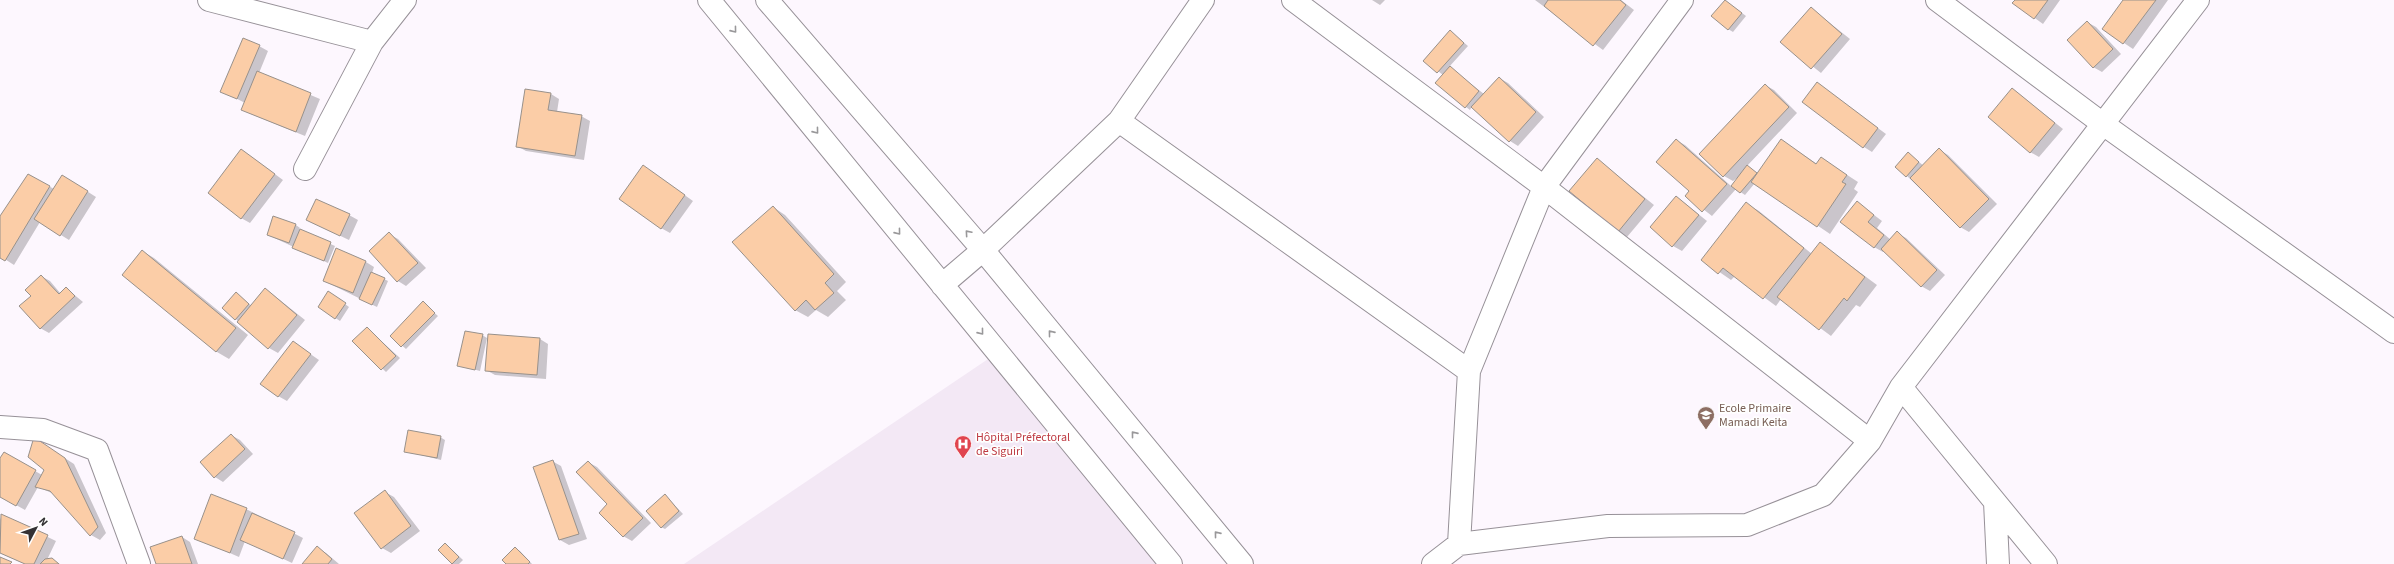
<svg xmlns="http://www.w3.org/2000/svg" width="2394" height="564" viewBox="0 0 2394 564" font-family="'Source Sans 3',sans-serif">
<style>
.built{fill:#f3e8f5}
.shadow{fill:#0003}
.building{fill:#fbcda7;stroke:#98918b}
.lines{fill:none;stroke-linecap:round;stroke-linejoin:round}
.street-casing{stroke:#979198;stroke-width:24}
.street{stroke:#fff;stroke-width:22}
.oneway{stroke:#99989a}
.labels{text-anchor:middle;stroke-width:3.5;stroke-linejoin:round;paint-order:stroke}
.education-label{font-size:12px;fill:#785e54;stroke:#fff;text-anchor:start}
.health-label{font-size:12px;fill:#be3a42;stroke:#fff;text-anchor:start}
</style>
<rect width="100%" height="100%" fill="#fdf7fe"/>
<!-- built -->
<path class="built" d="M 997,353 L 1171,564 L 684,564 Z"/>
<!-- shadow -->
<path class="shadow" d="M 1372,0 L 1385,0 L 1380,5 Z
M 1535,0 L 1621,0 L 1634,10 L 1603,50 Z
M 2016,0 L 2060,0 L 2043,24 L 2014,3 Z
M 2125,0 L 2168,0 L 2133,49 L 2103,29 Z
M 1726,1 L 1746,16 L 1733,32 L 1728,29 Z
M 1811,8 L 1850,39 L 1821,73 L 1782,42 Z
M 2087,22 L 2096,27 L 2121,54 L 2102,72 L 2093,67 Z
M 1450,31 L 1468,46 L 1449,67 L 1484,94 L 1499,78 L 1508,83 L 1544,117 L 1518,146 L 1510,141 L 1472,106 L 1470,110 L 1466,107 L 1443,75 L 1424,60 Z
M 259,46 L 268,51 L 259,73 L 320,99 L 305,136 L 251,114 L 243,109 L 245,103 L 222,91 Z
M 1817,83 L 1886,134 L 1872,152 L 1864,147 Z
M 1765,85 L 1774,90 L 1797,113 L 1747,166 L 1758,174 L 1781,140 L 1817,164 L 1821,158 L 1858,182 L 1854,189 L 1858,192 L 1830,234 L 1755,183 L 1745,195 L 1736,189 L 1712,216 L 1686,196 L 1690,191 L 1676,140 L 1685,145 L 1731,186 L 1742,174 L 1733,181 L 1724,176 Z
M 2013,89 L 2063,129 L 2039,157 L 2030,152 Z
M 551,94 L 559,99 L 557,112 L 581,116 L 590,121 L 584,160 L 526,151 L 517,146 Z
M 242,150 L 283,180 L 250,223 L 241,218 Z
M 1940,150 L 1948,155 L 1997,204 L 1969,232 L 1960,227 L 1907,176 L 1909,154 L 1924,166 Z
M 1597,159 L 1654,205 L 1627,237 L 1619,232 Z
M 652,172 L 693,201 L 670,233 L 661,228 Z
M 29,175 L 54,189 L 71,181 L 96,197 L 69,240 L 40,222 L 14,265 L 0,256 L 0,218 Z
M 1677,197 L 1707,221 L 1682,251 L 1673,246 Z
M 1857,202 L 1882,221 L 1877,228 L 1891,240 L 1897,233 L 1906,238 L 1945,275 L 1930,291 L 1921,286 L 1884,251 L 1883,252 L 1874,247 Z
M 1747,204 L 1759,211 L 1812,254 L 1820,243 L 1877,285 L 1860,307 L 1856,305 L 1831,336 L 1781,299 L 1776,306 L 1735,276 L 1731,280 L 1702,260 Z
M 773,207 L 785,215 L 846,282 L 837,291 L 846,300 L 828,317 L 816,310 L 808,317 L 795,310 Z
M 349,215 L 358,220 L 349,240 L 307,220 Z
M 274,218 L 296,225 L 300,228 L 299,230 L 335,246 L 328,263 L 268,235 Z
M 389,234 L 398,239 L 426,268 L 406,286 L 398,281 Z
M 142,251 L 154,258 L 248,335 L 229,359 L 217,352 L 123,275 Z
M 366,262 L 374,267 L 372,273 L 388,281 L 377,307 L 324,281 Z
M 41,276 L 50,281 L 61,294 L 66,288 L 83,302 L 49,333 L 40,328 L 32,296 Z
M 266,289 L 305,320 L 278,353 L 269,348 L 223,308 L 236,293 L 253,307 Z
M 333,295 L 349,307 L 340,321 L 319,307 Z
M 423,303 L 438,316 L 406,349 L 391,336 Z
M 367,328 L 400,358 L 386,372 L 354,341 Z
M 482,335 L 487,338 L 480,371 L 458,365 Z
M 540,339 L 548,344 L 546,379 L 495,375 L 486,370 Z
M 293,342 L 319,360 L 287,401 L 278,396 Z
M 231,435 L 240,440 L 253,454 L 223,482 L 215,477 Z
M 440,437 L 445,440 L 441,460 L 405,451 Z
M 43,444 L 74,464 L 106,533 L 100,540 L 91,535 L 54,494 L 38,487 L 25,510 L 0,496 L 0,460 L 4,453 L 42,475 L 45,469 Z
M 552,461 L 561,466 L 587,539 L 569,545 L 560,540 Z
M 588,462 L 597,467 L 651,523 L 632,541 L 623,536 Z
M 385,492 L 394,497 L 420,531 L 391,553 L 382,548 Z
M 665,495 L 683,514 L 665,529 L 661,527 Z
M 246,509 L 303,538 L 292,563 L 245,541 L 239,557 L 195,538 Z
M 2,515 L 56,541 L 47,560 L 52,559 L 60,564 L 25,564 L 0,553 L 0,520 Z
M 182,537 L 190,542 L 198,564 L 157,564 Z
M 446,544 L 463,560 L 459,564 L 452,564 L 439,550 Z
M 317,548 L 326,553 L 339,564 L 303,564 Z
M 516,549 L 520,551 L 532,564 L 508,564 Z"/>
<!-- building -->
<path class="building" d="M 1548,0 L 1620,0 L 1626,5 L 1593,46 L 1544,6 Z
M 1725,0 L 1742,13 L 1728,30 L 1711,16 Z
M 2015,0 L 2048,0 L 2034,19 L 2012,3 Z
M 2123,0 L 2156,0 L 2123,44 L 2102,29 Z
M 1811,7 L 1842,34 L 1811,69 L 1780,42 Z
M 2087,21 L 2113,49 L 2093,68 L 2067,40 Z
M 1450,30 L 1464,43 L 1437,73 L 1423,61 Z
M 243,38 L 260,45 L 237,99 L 220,92 Z
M 1450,66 L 1479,91 L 1465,108 L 1435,83 Z
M 257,71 L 311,93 L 296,132 L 241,110 Z
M 1499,77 L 1536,112 L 1509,142 L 1471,107 Z
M 1817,82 L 1878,128 L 1863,148 L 1802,102 Z
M 1765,84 L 1789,107 L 1723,177 L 1699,154 Z
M 2012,88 L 2055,123 L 2030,153 L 1988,117 Z
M 525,89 L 551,93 L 548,110 L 582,115 L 575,156 L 516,147 Z
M 1676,139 L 1727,184 L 1702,212 L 1685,196 L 1689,191 L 1656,162 Z
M 1781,139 L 1816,164 L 1821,157 L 1847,175 L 1842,182 L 1846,184 L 1817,227 L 1751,182 Z
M 1939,148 L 1989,199 L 1960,228 L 1910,178 Z
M 241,149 L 275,174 L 241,219 L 208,193 Z
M 1908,152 L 1919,162 L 1906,177 L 1895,167 Z
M 1597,158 L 1645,199 L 1618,232 L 1569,191 Z
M 643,165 L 685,195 L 661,229 L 619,199 Z
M 1747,165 L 1757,173 L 1740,193 L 1731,186 Z
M 28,174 L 50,186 L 5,261 L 0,258 L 0,216 Z
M 62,175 L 88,191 L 60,236 L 34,219 Z
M 1676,196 L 1699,215 L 1672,247 L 1650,227 Z
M 316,199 L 350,214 L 340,236 L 306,220 Z
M 1857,201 L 1874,215 L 1868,222 L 1884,235 L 1874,248 L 1840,222 Z
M 1746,202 L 1804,248 L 1763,299 L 1723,268 L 1718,274 L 1701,260 Z
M 773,206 L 834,274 L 825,283 L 834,293 L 815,310 L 806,300 L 795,311 L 732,242 Z
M 273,216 L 296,224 L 289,243 L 267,235 Z
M 300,229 L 331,242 L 324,261 L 292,248 Z
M 1897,231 L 1937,270 L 1921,287 L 1881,249 Z
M 389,232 L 418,263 L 397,282 L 369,251 Z
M 1820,242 L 1865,277 L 1847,301 L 1844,298 L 1819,330 L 1777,297 Z
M 336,248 L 366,261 L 353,293 L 323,281 Z
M 142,250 L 236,328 L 216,352 L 122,275 Z
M 371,272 L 385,278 L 372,305 L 359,299 Z
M 41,275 L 59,294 L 66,287 L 75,296 L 40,329 L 19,306 L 31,296 L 25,290 Z
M 265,288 L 297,315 L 268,349 L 237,322 Z
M 328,291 L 346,303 L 335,319 L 318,307 Z
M 236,292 L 249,304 L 235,320 L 222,308 Z
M 423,301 L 435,313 L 401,347 L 390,336 Z
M 367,327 L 396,356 L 381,370 L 352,341 Z
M 465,331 L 483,334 L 475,370 L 457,366 Z
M 488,334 L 540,338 L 537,375 L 485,371 Z
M 293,341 L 311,354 L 278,397 L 260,384 Z
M 408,430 L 441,436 L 437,458 L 404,452 Z
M 231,434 L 245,449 L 214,478 L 200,462 Z
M 34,437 L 65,458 L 98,527 L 90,536 L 50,491 L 35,487 L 44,470 L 28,457 Z
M 4,452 L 36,470 L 16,506 L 0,497 L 0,458 Z
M 553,460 L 579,534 L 559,540 L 533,467 Z
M 588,461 L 643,518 L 623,537 L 599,513 L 607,504 L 576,472 Z
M 385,490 L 411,526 L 381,549 L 354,513 Z
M 211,494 L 247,508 L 230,553 L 194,539 Z
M 665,494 L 679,511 L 661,528 L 646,511 Z
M 252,513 L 295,532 L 283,559 L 240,540 Z
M 1,514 L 48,535 L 34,564 L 25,564 L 0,553 Z
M 182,536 L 192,564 L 156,564 L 150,547 Z
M 445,543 L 459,557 L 452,564 L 438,550 Z
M 317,546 L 332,559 L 328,564 L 302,564 Z
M 515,547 L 530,562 L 528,564 L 506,564 L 502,560 Z
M 0,557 L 12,562 L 10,564 L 0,564 Z
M 52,558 L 59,564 L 40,564 L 45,559 Z"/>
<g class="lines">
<!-- street casing -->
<g class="street-casing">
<path id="street" d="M 209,0 L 372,42
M 709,0 L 1171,564
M 767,0 L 983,250 L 1242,564
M 1293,0 L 1544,187 L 1870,441
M 1937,0 L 2103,124 L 2394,332
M 1119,121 L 1469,371
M 305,169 L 372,42 L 405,0
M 942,285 L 983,250 L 1119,121 L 1203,0
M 1901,387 L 2046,564
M 0,427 L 43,430 L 97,450 L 139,564
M 1995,502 L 1998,564
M 1459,544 L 1608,526 L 1747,525 L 1823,495 L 1870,441 L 1901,387 L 2198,0
M 1433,564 L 1459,544 L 1469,371 L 1544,187 L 1682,0"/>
</g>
<!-- street -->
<use href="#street" class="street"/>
</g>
<!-- one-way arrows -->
<defs><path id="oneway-chevron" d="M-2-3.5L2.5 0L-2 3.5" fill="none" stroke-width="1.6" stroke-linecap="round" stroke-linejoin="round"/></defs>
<g class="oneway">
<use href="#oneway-chevron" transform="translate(734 30) rotate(51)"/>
<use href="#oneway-chevron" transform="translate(816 131) rotate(51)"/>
<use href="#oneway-chevron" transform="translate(898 232) rotate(51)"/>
<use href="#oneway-chevron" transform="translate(968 233) rotate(-131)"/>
<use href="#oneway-chevron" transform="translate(981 332) rotate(51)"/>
<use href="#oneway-chevron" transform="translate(1051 333) rotate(-129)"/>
<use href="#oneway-chevron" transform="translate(1134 434) rotate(-129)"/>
<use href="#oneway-chevron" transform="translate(1217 534) rotate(-129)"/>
</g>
<!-- icons -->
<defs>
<g id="school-pin" transform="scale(0.9)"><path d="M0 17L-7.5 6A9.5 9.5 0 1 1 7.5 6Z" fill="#8d6e63" stroke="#fff"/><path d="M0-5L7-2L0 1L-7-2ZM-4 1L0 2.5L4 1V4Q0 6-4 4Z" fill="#fff"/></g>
<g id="hospital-pin" transform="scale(0.9)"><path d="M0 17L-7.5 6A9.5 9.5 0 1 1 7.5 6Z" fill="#e0444e" stroke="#fff"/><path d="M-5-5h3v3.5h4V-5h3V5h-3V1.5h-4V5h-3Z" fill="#fff"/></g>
</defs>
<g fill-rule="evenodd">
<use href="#school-pin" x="1706" y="415"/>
<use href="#hospital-pin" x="963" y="444"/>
</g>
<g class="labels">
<!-- education labels -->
<g class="education-label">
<text x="1719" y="412">Ecole Primaire<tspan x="1719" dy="14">Mamadi Keita</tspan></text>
</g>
<!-- health labels -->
<g class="health-label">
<text x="976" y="441">Hôpital Préfectoral<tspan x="976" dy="14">de Siguiri</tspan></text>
</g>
</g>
<!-- north arrow -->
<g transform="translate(36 528) rotate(49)" stroke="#ffffff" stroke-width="3" paint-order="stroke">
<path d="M0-3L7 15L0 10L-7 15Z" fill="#333134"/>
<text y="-6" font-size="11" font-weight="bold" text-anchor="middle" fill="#333134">N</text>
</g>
</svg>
